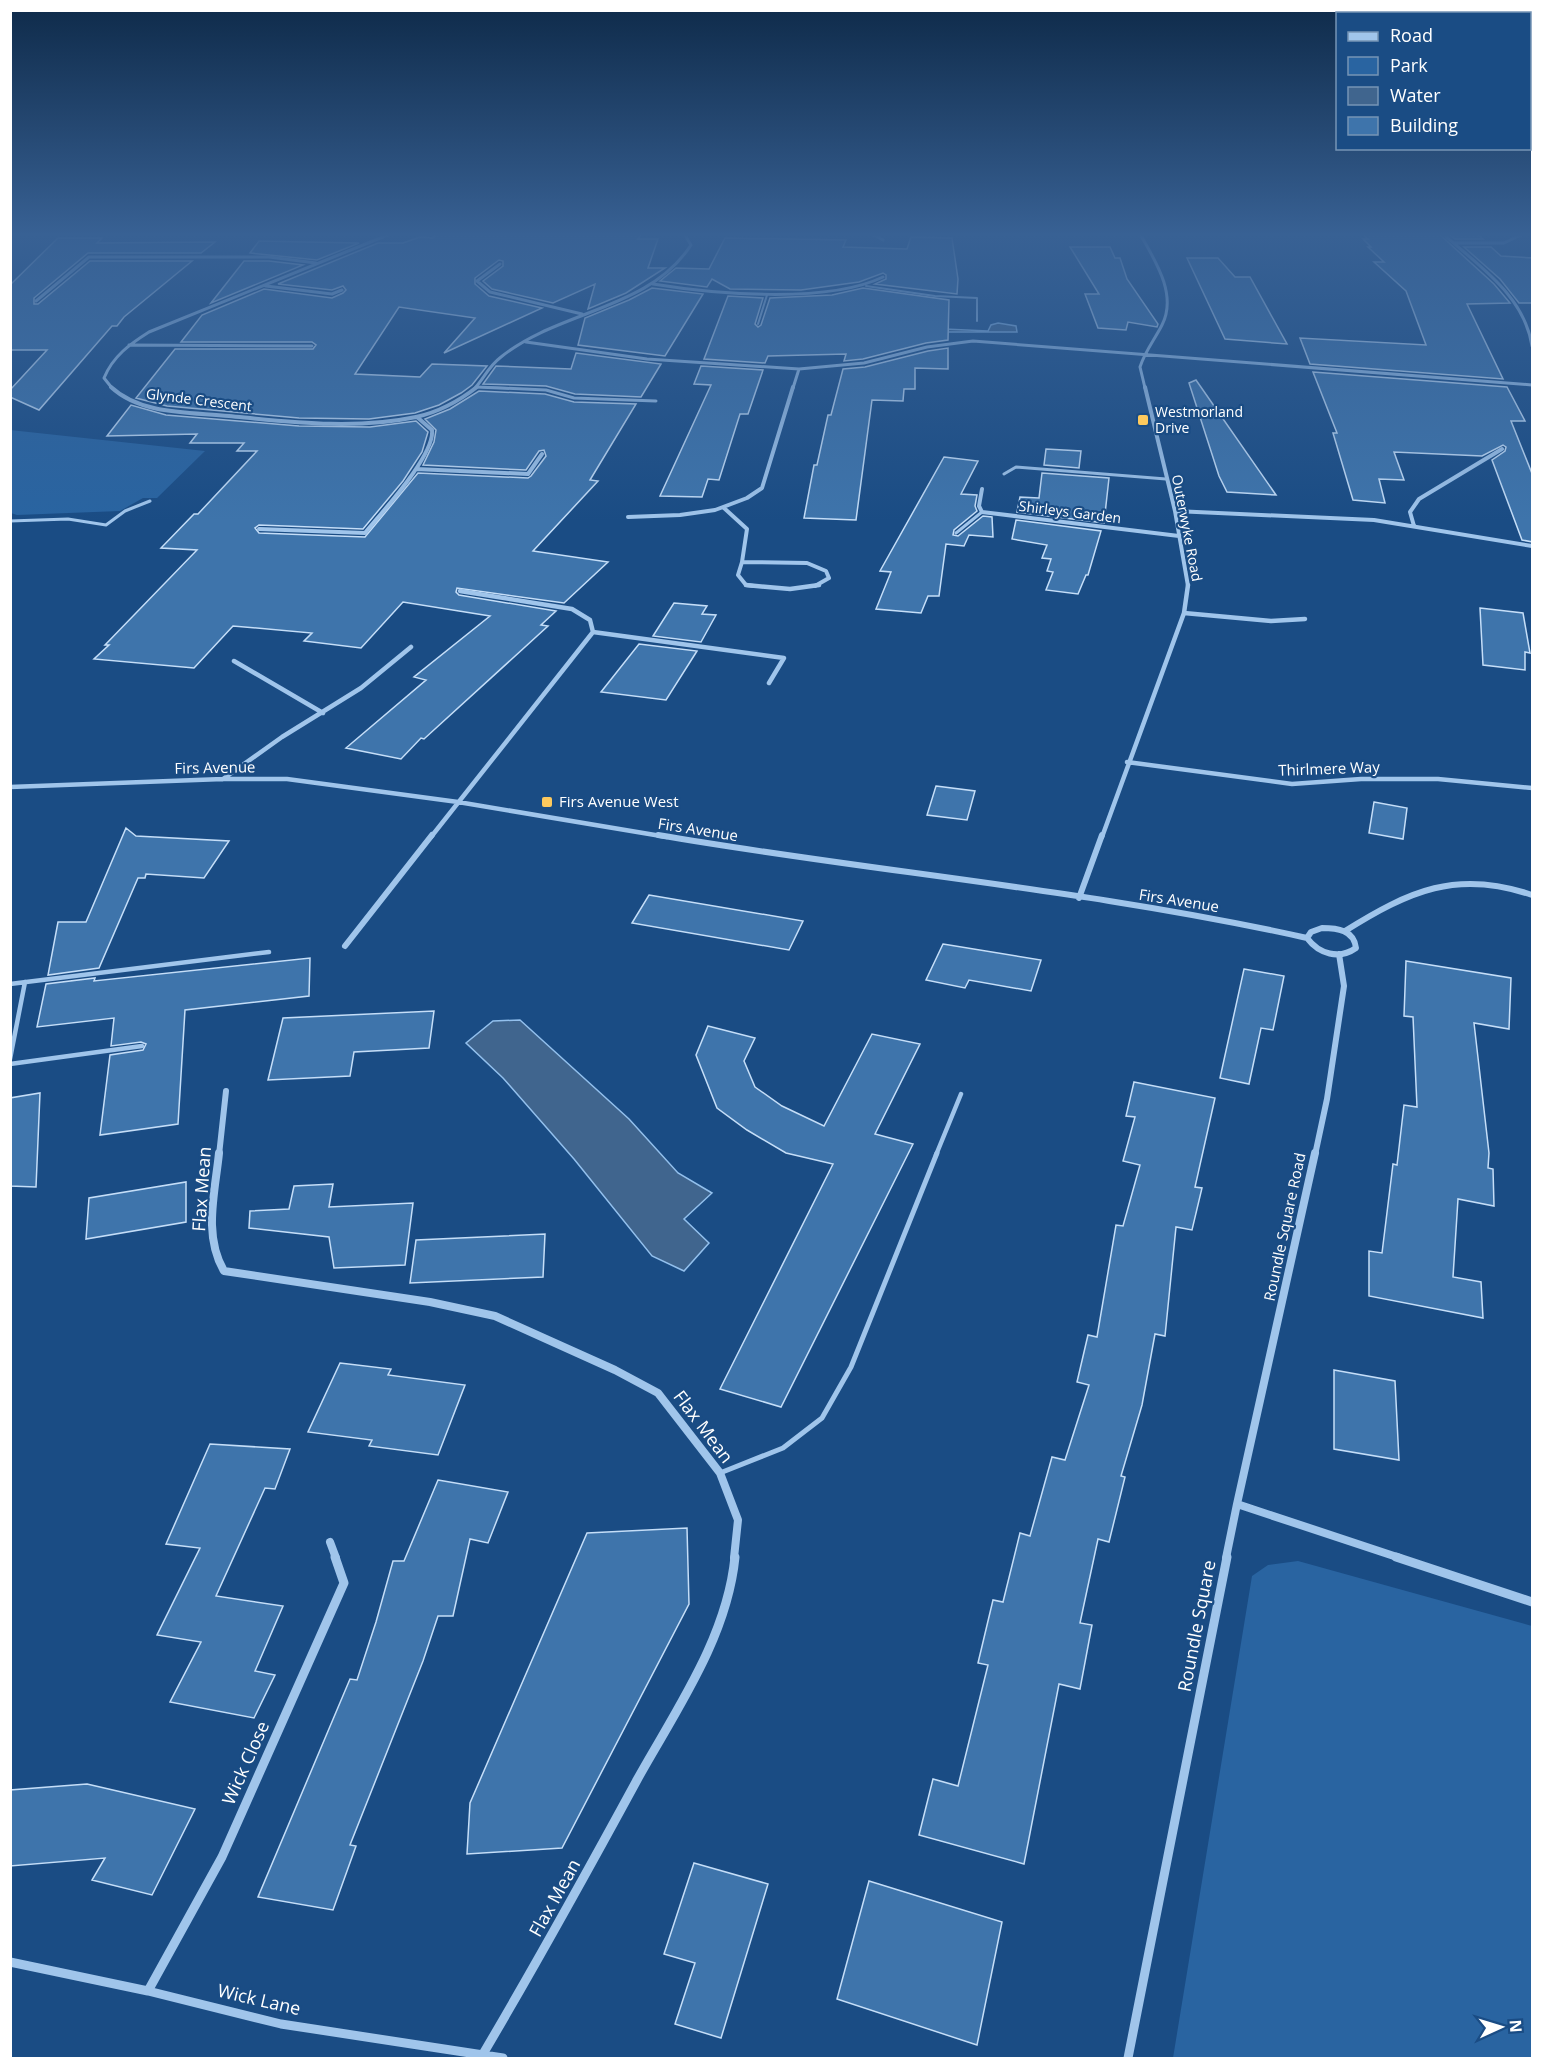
<svg xmlns="http://www.w3.org/2000/svg" width="1543" height="2069" viewBox="0 0 1543 2069" font-family="'Open Sans',sans-serif">
<style>
.green{fill:#2964a1}
.water{fill:#40658e;stroke:#93c0ed;stroke-width:1.5}
.building{fill:#3e74ab;stroke:#c5def8;stroke-width:1.5}
.lines{fill:none;stroke-linecap:round;stroke-linejoin:round}
.lane-far3{stroke:#a0c5eb;stroke-width:2}
.lane-far2{stroke:#a0c5eb;stroke-width:3}
.lane-far1{stroke:#a0c5eb;stroke-width:4.5}
.lane{stroke:#a0c5eb;stroke-width:5}
.street-far5{stroke:#a0c5eb;stroke-width:3}
.street-far4{stroke:#a0c5eb;stroke-width:4}
.street-far3{stroke:#a0c5eb;stroke-width:4.5}
.street-far2{stroke:#a0c5eb;stroke-width:6}
.street-far1{stroke:#a0c5eb;stroke-width:8}
.street{stroke:#a0c5eb;stroke-width:9}
.poi-dot{fill:#fdc95d;stroke:#1a4c84;stroke-width:2}
.labels{text-anchor:middle;stroke-width:4.5;stroke-linejoin:round;paint-order:stroke}
.far-street-label{font-size:14px;fill:#fff;stroke:#1a4c84}
.far-poi-label{font-size:14px;fill:#fff;stroke:#1a4c84;text-anchor:start}
.street-label{font-size:15px;fill:#fff;stroke:#1a4c84}
.poi-label{font-size:15px;fill:#fff;stroke:#1a4c84;text-anchor:start}
.near-street-label{font-size:18px;fill:#fff;stroke:#1a4c84}
</style>
<rect width="100%" height="100%" fill="#1a4c84"/>
<!-- green -->
<path class="green" d="M 10,430 L 205,451 L 157,498 L 143,498 L 120,511 L 17,515 L 11,513 Z
M 1298,1561 L 1532,1626 L 1532,2058 L 1173,2058 L 1252,1576 L 1268,1565 Z"/>
<!-- water -->
<path class="water" d="M 998,323 L 1016,326 L 1017,332 L 944,332 L 945,329 L 988,331 L 991,325 Z
M 520,1020 L 629,1119 L 678,1173 L 712,1193 L 684,1219 L 709,1243 L 684,1271 L 652,1256 L 574,1159 L 503,1078 L 466,1043 L 493,1021 Z"/>
<!-- building -->
<path class="building" d="M 438,232 L 643,232 L 638,239 L 658,239 L 648,268 L 665,268 L 626,293 L 588,309 L 595,284 L 553,303 L 492,289 L 483,281 L 503,266 L 503,261 L 499,260 L 475,278 L 475,284 L 489,296 L 542,308 L 444,353 L 475,318 L 399,307 L 355,374 L 420,377 L 432,364 L 487,366 L 472,385 L 461,393 L 439,405 L 415,413 L 369,419 L 299,418 L 167,406 L 136,398 L 175,349 L 313,349 L 316,345 L 312,342 L 181,342 L 202,315 L 264,289 L 332,298 L 343,293 L 346,290 L 343,286 L 332,290 L 278,284 L 378,243 L 403,243 L 420,237 L 433,238 Z
M 1360,232 L 1437,232 L 1494,284 L 1510,303 L 1467,304 L 1503,379 L 1310,364 L 1300,338 L 1426,345 L 1406,291 L 1374,262 L 1384,262 L 1368,247 L 1371,247 L 1363,239 L 1368,239 Z
M 1446,232 L 1475,232 L 1483,239 L 1455,239 Z
M 911,237 L 952,238 L 958,279 L 957,294 L 875,284 L 886,279 L 886,275 L 883,273 L 859,282 L 801,290 L 730,289 L 712,279 L 707,287 L 660,281 L 676,268 L 709,269 L 725,238 L 846,240 L 843,247 L 907,249 Z
M 58,238 L 102,238 L 97,243 L 215,242 L 201,253 L 88,253 L 34,298 L 34,304 L 38,304 L 90,261 L 192,261 L 124,317 L 117,326 L 112,326 L 39,410 L 10,397 L 10,390 L 47,350 L 10,350 L 10,285 Z
M 259,241 L 306,242 L 359,243 L 317,260 L 250,253 Z
M 1070,247 L 1110,247 L 1115,258 L 1120,258 L 1127,279 L 1158,324 L 1157,327 L 1128,322 L 1126,330 L 1098,328 L 1085,294 L 1099,294 Z
M 1464,247 L 1491,247 L 1501,256 L 1533,258 L 1533,303 L 1519,303 L 1500,279 Z
M 1187,258 L 1218,258 L 1235,277 L 1250,277 L 1287,344 L 1225,339 Z
M 244,261 L 269,261 L 303,265 L 211,303 Z
M 652,288 L 703,294 L 665,356 L 578,345 L 585,318 L 629,300 Z
M 863,288 L 949,300 L 948,340 L 926,343 L 863,359 L 844,361 L 846,354 L 768,356 L 765,363 L 704,359 L 728,296 L 763,298 L 755,324 L 758,327 L 761,325 L 770,298 L 832,295 Z
M 948,348 L 948,369 L 915,368 L 915,389 L 904,389 L 903,401 L 872,400 L 856,520 L 804,518 L 814,465 L 817,465 L 828,415 L 831,415 L 843,369 L 865,367 L 928,351 Z
M 576,353 L 661,364 L 641,397 L 575,394 L 546,386 L 483,384 L 496,366 L 571,369 Z
M 701,366 L 763,370 L 748,414 L 740,414 L 719,480 L 708,479 L 702,497 L 660,496 L 711,385 L 694,384 Z
M 1313,372 L 1507,387 L 1525,421 L 1511,421 L 1533,476 L 1533,542 L 1522,540 L 1492,460 L 1505,451 L 1506,447 L 1503,445 L 1482,456 L 1394,452 L 1404,480 L 1379,479 L 1385,503 L 1353,500 L 1333,433 L 1337,433 Z
M 1196,380 L 1276,495 L 1227,492 L 1219,476 L 1189,383 Z
M 479,391 L 545,394 L 574,402 L 636,404 L 590,480 L 598,481 L 533,551 L 608,562 L 564,603 L 457,588 L 456,592 L 459,595 L 556,611 L 541,625 L 548,626 L 424,739 L 421,738 L 401,759 L 346,748 L 426,680 L 414,677 L 490,616 L 403,602 L 361,648 L 304,641 L 312,633 L 233,626 L 194,668 L 94,659 L 109,645 L 105,645 L 197,550 L 161,548 L 194,514 L 198,514 L 257,451 L 237,451 L 244,443 L 190,443 L 197,434 L 107,436 L 131,405 L 166,415 L 299,426 L 370,427 L 416,421 L 428,432 L 422,452 L 403,481 L 363,529 L 259,525 L 255,528 L 259,533 L 365,537 L 418,473 L 528,478 L 531,476 L 546,456 L 544,450 L 539,451 L 526,470 L 423,465 L 434,442 L 436,430 L 425,419 L 450,409 Z
M 1046,449 L 1081,451 L 1079,468 L 1044,465 Z
M 944,457 L 978,461 L 961,494 L 977,495 L 975,506 L 977,511 L 954,530 L 953,535 L 958,536 L 983,516 L 992,517 L 993,537 L 969,535 L 964,546 L 946,544 L 939,596 L 928,596 L 921,613 L 876,609 L 891,572 L 880,571 Z
M 1042,473 L 1109,478 L 1104,523 L 1017,512 L 1020,497 L 1039,498 Z
M 1016,520 L 1101,531 L 1088,575 L 1086,575 L 1078,594 L 1046,590 L 1053,572 L 1047,571 L 1051,559 L 1042,558 L 1047,545 L 1012,539 Z
M 674,603 L 707,606 L 702,614 L 716,615 L 701,642 L 653,636 Z
M 1480,608 L 1523,613 L 1530,653 L 1525,652 L 1525,670 L 1483,665 Z
M 639,644 L 697,651 L 666,700 L 601,692 Z
M 936,786 L 975,791 L 967,820 L 927,815 Z
M 1374,802 L 1407,808 L 1403,839 L 1369,833 Z
M 126,828 L 136,836 L 229,841 L 204,878 L 146,874 L 145,878 L 138,878 L 99,968 L 48,975 L 58,922 L 86,922 Z
M 649,895 L 803,921 L 789,950 L 632,923 Z
M 943,944 L 1041,960 L 1031,991 L 969,980 L 965,988 L 926,980 Z
M 310,958 L 309,996 L 185,1010 L 178,1124 L 100,1135 L 110,1055 L 143,1050 L 146,1044 L 141,1042 L 111,1046 L 114,1018 L 37,1027 L 46,984 L 95,978 L 94,981 Z
M 1406,961 L 1511,978 L 1509,1029 L 1474,1023 L 1489,1153 L 1488,1168 L 1493,1169 L 1494,1206 L 1458,1199 L 1453,1277 L 1481,1282 L 1483,1318 L 1369,1296 L 1369,1251 L 1382,1253 L 1393,1164 L 1397,1165 L 1404,1105 L 1417,1107 L 1413,1017 L 1404,1016 Z
M 1244,969 L 1284,976 L 1273,1030 L 1261,1028 L 1249,1084 L 1220,1078 Z
M 434,1011 L 429,1048 L 354,1052 L 350,1076 L 268,1080 L 283,1018 Z
M 708,1026 L 755,1038 L 744,1061 L 755,1087 L 782,1106 L 824,1126 L 872,1034 L 920,1044 L 875,1134 L 913,1144 L 781,1407 L 720,1389 L 833,1164 L 786,1153 L 747,1130 L 717,1108 L 696,1055 Z
M 1134,1082 L 1215,1098 L 1195,1187 L 1202,1188 L 1192,1230 L 1176,1227 L 1165,1336 L 1155,1334 L 1142,1405 L 1121,1476 L 1125,1477 L 1109,1542 L 1098,1539 L 1080,1623 L 1092,1625 L 1080,1689 L 1059,1684 L 1024,1864 L 919,1835 L 933,1779 L 958,1786 L 988,1665 L 978,1663 L 993,1600 L 1003,1602 L 1020,1533 L 1030,1536 L 1052,1457 L 1065,1460 L 1089,1385 L 1077,1382 L 1088,1335 L 1097,1337 L 1116,1225 L 1123,1226 L 1140,1165 L 1123,1161 L 1135,1117 L 1126,1116 Z
M 40,1093 L 36,1187 L 10,1186 L 10,1098 Z
M 186,1182 L 186,1222 L 86,1239 L 89,1198 Z
M 333,1184 L 329,1207 L 413,1203 L 405,1265 L 334,1268 L 329,1237 L 249,1228 L 250,1211 L 289,1209 L 294,1186 Z
M 545,1234 L 543,1277 L 410,1283 L 416,1240 Z
M 340,1363 L 391,1369 L 388,1375 L 465,1385 L 438,1455 L 369,1446 L 372,1440 L 308,1432 Z
M 1334,1370 L 1395,1381 L 1399,1460 L 1334,1449 Z
M 210,1444 L 290,1449 L 275,1489 L 265,1488 L 216,1596 L 283,1606 L 255,1671 L 275,1675 L 254,1718 L 170,1702 L 201,1642 L 157,1635 L 200,1548 L 166,1544 Z
M 438,1480 L 508,1492 L 488,1543 L 470,1539 L 453,1616 L 438,1616 L 423,1661 L 350,1845 L 356,1846 L 333,1910 L 258,1897 L 350,1679 L 357,1680 L 376,1622 L 393,1561 L 404,1561 Z
M 687,1528 L 689,1604 L 562,1848 L 467,1854 L 470,1803 L 587,1533 Z
M 87,1784 L 195,1809 L 152,1895 L 92,1880 L 105,1858 L 10,1866 L 10,1790 Z
M 694,1863 L 768,1884 L 721,2038 L 675,2024 L 695,1963 L 664,1954 Z
M 869,1881 L 1002,1922 L 977,2045 L 837,1999 Z"/>
<g class="lines">
<!-- lane-far3 -->
<path class="lane-far3" d="M 866,286 L 935,296 L 977,298 L 977,321
M 758,324 L 767,295
M 477,387 L 509,388"/>
<!-- lane-far2 -->
<path class="lane-far2" d="M 477,387 L 546,390 L 574,398 L 656,401
M 1004,474 L 1016,467 L 1166,479
M 10,521 L 68,519 L 106,525 L 125,511 L 150,501
M 956,533 L 982,512"/>
<!-- lane-far1 -->
<path class="lane-far1" d="M 10,984 L 269,952
M 10,1059 L 25,982
M 10,1064 L 142,1046
M 936,1155 L 961,1094"/>
<!-- lane -->
<path class="lane" d="M 720,1473 L 783,1448 L 822,1418 L 851,1367 L 937,1153"/>
<!-- street-far5 -->
<path class="street-far5" d="M 739,232 L 821,232
M 868,232 L 883,240
M 1139,232 C 1154,259 1178,294 1162,325 C 1155,339 1145,351 1140,367 L 1145,388
M 1441,232 C 1477,265 1524,294 1532,346
M 685,233 L 718,232
M 1455,243 L 1504,243 L 1527,232
M 500,264 L 477,281 L 490,292 L 582,314
M 653,284 C 714,294 827,304 883,277
M 266,286 L 332,294 L 342,290
M 36,301 L 89,257 L 269,257 L 316,263
M 526,342 L 647,359 L 799,369 L 864,363 L 927,347 L 973,341 L 1532,385
M 129,345 L 312,346
M 112,388 L 104,378 C 113,356 130,344 149,332 L 395,232
M 475,388 C 485,377 488,367 501,357 C 559,310 649,310 691,245 L 683,232
M 793,388 L 799,369"/>
<!-- street-far4 -->
<path class="street-far4" d="M 111,387 C 141,415 190,412 229,416 C 291,422 354,430 416,417 C 439,412 459,401 477,387
M 1145,387 L 1175,511 L 1188,586
M 416,469 L 528,474 L 542,454
M 982,489 L 979,506 L 982,512 L 1179,536
M 724,508 L 747,529 L 742,562
M 1175,511 L 1374,520 L 1532,546
M 628,517 L 680,515 L 715,510 L 747,498 L 762,488 L 793,387
M 1414,526 L 1410,512 L 1419,499 L 1502,449
M 259,529 L 365,533 C 382,512 435,455 432,430 L 417,417
M 754,586 L 746,585 L 738,575 L 742,562 L 807,563 L 826,571 L 829,578 L 815,586"/>
<!-- street-far3 -->
<path class="street-far3" d="M 746,585 L 790,589 L 819,585
M 1184,613 L 1271,621 L 1305,619
M 593,632 L 784,658 L 769,683
M 234,661 L 323,713
M 1127,762 L 1292,784 L 1361,779 L 1438,779 L 1532,788
M 223,779 L 282,737 L 361,688 L 411,647
M 10,787 L 223,779 L 287,779 L 458,802 L 667,837
M 431,837 L 593,632 L 590,620 L 572,609 L 460,591
M 1102,837 L 1184,613 L 1188,585"/>
<!-- street-far2 -->
<path class="street-far2" d="M 658,835 C 874,872 1093,890 1307,938
M 1079,898 L 1102,835
M 1322,928 C 1337,928 1354,930 1356,948 C 1339,960 1319,954 1307,938 L 1311,932 Z
M 1345,931 C 1409,891 1457,869 1532,895
M 345,946 L 432,835
M 219,1155 L 226,1091
M 1315,1155 L 1327,1099 L 1344,986 L 1339,954"/>
<!-- street-far1 -->
<path class="street-far1" d="M 219,1153 C 215,1193 203,1235 224,1271 L 430,1302 L 495,1316 L 615,1370 L 658,1393 L 720,1473 L 738,1520 L 734,1558
M 1237,1504 L 1315,1153
M 330,1542 L 336,1558
M 1226,1558 L 1237,1504 L 1400,1558"/>
<!-- street -->
<path class="street" d="M 1396,1557 L 1532,1602
M 10,1962 L 148,1991 L 281,2024 L 503,2058
M 148,1991 L 222,1857 L 344,1583 L 335,1557
M 483,2054 C 536,1964 587,1872 637,1780 C 676,1710 727,1638 735,1557
M 1128,2058 L 1227,1557"/>
</g>
<!-- sky -->
<linearGradient id="sky" x2="0" y2="1"><stop stop-color="#0e2a49"/><stop offset="0.45" stop-color="#386194"/><stop offset="1" stop-color="#386194" stop-opacity="0"/></linearGradient>
<rect width="1543" height="521" fill="url(#sky)"/>
<!-- markers -->
<g class="poi-dot">
<rect x="1137" y="414" width="12" height="12" rx="3"/>
<rect x="541" y="796" width="12" height="12" rx="3"/>
</g>
<g class="labels">
<!-- far-street labels -->
<g class="far-street-label">
<text transform="translate(199 400) rotate(7)" y="5">Glynde Crescent</text>
<text transform="translate(1070 512) rotate(7)" y="5">Shirleys Garden</text>
<text transform="translate(1187 528) rotate(79)" y="5">Outerwyke Road</text>
</g>
<!-- far-poi labels -->
<g class="far-poi-label">
<text x="1155" y="417">Westmorland<tspan x="1155" dy="16">Drive</tspan></text>
</g>
<!-- street labels -->
<g class="street-label">
<text transform="translate(215 768) rotate(-1)" y="5">Firs Avenue</text>
<text transform="translate(1329 769) rotate(-2)" y="5">Thirlmere Way</text>
<text transform="translate(698 830) rotate(9)" y="5">Firs Avenue</text>
<text transform="translate(1179 901) rotate(9)" y="5">Firs Avenue</text>
<text transform="translate(1285 1227) rotate(-78)" y="5">Roundle Square Road</text>
</g>
<!-- poi labels -->
<g class="poi-label">
<text x="559" y="807">Firs Avenue West</text>
</g>
<!-- near-street labels -->
<g class="near-street-label">
<text transform="translate(202 1189) rotate(-86)" y="6">Flax Mean</text>
<text transform="translate(703 1427) rotate(53)" y="6">Flax Mean</text>
<text transform="translate(1197 1626) rotate(-79)" y="6">Roundle Square</text>
<text transform="translate(246 1763) rotate(-66)" y="6">Wick Close</text>
<text transform="translate(555 1898) rotate(-61)" y="6">Flax Mean</text>
<text transform="translate(259 2000) rotate(13)" y="6">Wick Lane</text>
</g>
</g>
<!-- border -->
<rect width="1543" height="2069" fill="none" stroke="#ffffff" stroke-width="24"/>
<!-- legend -->
<rect x="1336" y="12" width="195" height="138" fill="#1a4c84" stroke="#7694b5" stroke-width="1.5"/>
<rect x="1348" y="32" width="30" height="9" fill="#a0c5eb" stroke="#7694b5" stroke-width="1.5"/>
<text x="1390" y="42" font-size="18" fill="#ffffff">Road</text>
<rect x="1348" y="57" width="30" height="18" fill="#2964a1" stroke="#7694b5" stroke-width="1.5"/>
<text x="1390" y="72" font-size="18" fill="#ffffff">Park</text>
<rect x="1348" y="87" width="30" height="18" fill="#40658e" stroke="#7694b5" stroke-width="1.5"/>
<text x="1390" y="102" font-size="18" fill="#ffffff">Water</text>
<rect x="1348" y="117" width="30" height="18" fill="#3e74ab" stroke="#7694b5" stroke-width="1.5"/>
<text x="1390" y="132" font-size="18" fill="#ffffff">Building</text>
<!-- north arrow -->
<g transform="translate(1501 2027) rotate(86)" stroke="#1a4c84" stroke-width="4.5" paint-order="stroke">
<path d="M0-4.5L10 22L0 15L-10 22Z" fill="#ffffff"/>
<text y="-9" font-size="16" font-weight="bold" text-anchor="middle" fill="#ffffff">N</text>
</g>
</svg>
